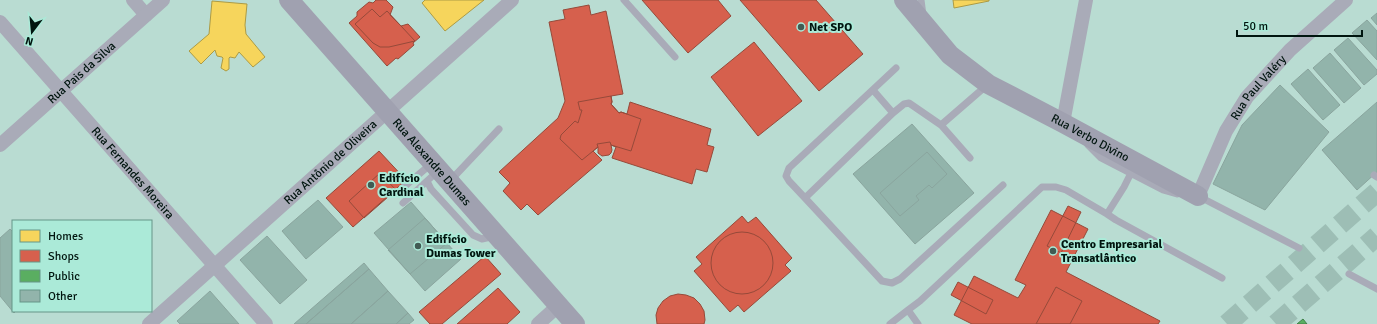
<svg xmlns="http://www.w3.org/2000/svg" width="1377" height="324" viewBox="0 0 1377 324" font-family="Signika,sans-serif">
<style>
.homes{fill:#f6d55c;stroke:#ac9b45}
.shops{fill:#d6604d;stroke:#964a3a}
.public{fill:#5aae61;stroke:#3f8048}
.building{fill:#92b4ab;stroke:#8aa59e}
.lines{fill:none;stroke-linecap:round;stroke-linejoin:round}
.secondary-tunnel{stroke:#9dbeb5;stroke-width:20;stroke-dasharray:20 10;stroke-linecap:butt}
.lane{stroke:#a9abb8;stroke-width:7}
.street{stroke:#a9abb8;stroke-width:14}
.secondary{stroke:#a0a1b0;stroke-width:20}
.poi-dot{fill:#415b53;stroke:#abead8;stroke-width:1.5}
.labels{text-anchor:middle;stroke-width:4;stroke-linejoin:round;paint-order:stroke}
.poi-label{font-size:12px;font-weight:bold;fill:#00150f;stroke:#abead8;text-anchor:start}
.street-label{font-size:12px;fill:#00150f;stroke:#abead8}
</style>
<rect width="100%" height="100%" fill="#b9dcd2"/>
<!-- homes -->
<path class="homes" d="M 425,0 L 484,0 L 445,31 L 422,3 Z
M 953,0 L 989,0 L 989,1 L 954,8 Z
M 212,1 L 247,4 L 245,25 L 246,34 L 265,57 L 253,67 L 239,52 L 235,58 L 230,57 L 229,58 L 229,69 L 226,71 L 221,68 L 223,58 L 222,57 L 217,56 L 215,50 L 201,64 L 189,51 L 209,34 Z"/>
<!-- shops -->
<path class="shops" d="M 376,0 L 386,0 L 393,7 L 390,15 L 401,26 L 408,24 L 420,37 L 413,43 L 414,45 L 398,59 L 396,58 L 387,66 L 349,23 L 357,16 L 357,12 L 369,2 L 373,3 Z
M 642,0 L 718,0 L 731,16 L 688,53 Z
M 740,0 L 816,0 L 863,54 L 819,91 Z
M 589,5 L 591,15 L 606,11 L 623,94 L 611,96 L 612,102 L 611,104 L 619,113 L 621,112 L 627,114 L 630,102 L 711,129 L 707,145 L 714,147 L 707,172 L 696,169 L 692,184 L 612,158 L 616,147 L 611,145 L 612,150 L 611,153 L 609,155 L 602,156 L 598,153 L 598,147 L 593,151 L 602,160 L 538,215 L 527,204 L 521,210 L 503,191 L 510,183 L 499,172 L 558,118 L 565,101 L 549,22 L 565,19 L 563,10 Z
M 372,9 L 380,17 L 387,11 L 415,41 L 389,47 L 380,47 L 373,43 L 355,24 Z
M 754,42 L 802,101 L 758,136 L 711,77 Z
M 611,96 L 612,102 L 611,104 L 619,113 L 621,112 L 641,119 L 631,151 L 611,145 L 610,142 L 597,144 L 598,147 L 582,160 L 560,139 L 561,135 L 575,121 L 578,123 L 582,110 L 580,110 L 578,102 Z
M 379,151 L 406,180 L 353,227 L 326,198 Z
M 380,173 L 396,190 L 364,218 L 349,201 Z
M 1068,206 L 1081,212 L 1061,253 L 1047,246 Z
M 1051,210 L 1088,229 L 1066,272 L 1160,321 L 1158,324 L 972,324 L 954,315 L 974,276 L 1018,298 L 1026,285 L 1015,280 Z
M 742,216 L 748,223 L 756,217 L 792,258 L 785,265 L 791,271 L 744,312 L 738,305 L 730,312 L 694,271 L 702,264 L 696,257 Z
M711 263a31 31 0 1 1 62 0a31 31 0 1 1-62 0Z
M 485,256 L 501,274 L 442,324 L 430,324 L 419,312 Z
M 958,282 L 993,300 L 986,314 L 951,295 Z
M 1056,287 L 1082,301 L 1070,324 L 1036,324 Z
M 498,288 L 520,312 L 507,324 L 457,324 Z
M 678,294 L 686,295 L 694,298 L 700,304 L 704,311 L 705,320 L 704,324 L 657,324 L 656,315 L 658,308 L 663,301 L 670,296 Z"/>
<!-- public -->
<path class="public" d="M 1303,319 L 1307,324 L 1297,324 Z"/>
<!-- building -->
<path class="building" d="M 1377,13 L 1377,25 L 1371,18 Z
M 1367,20 L 1377,31 L 1377,60 L 1352,33 Z
M 1348,38 L 1377,70 L 1377,74 L 1364,85 L 1334,50 Z
M 1330,53 L 1361,88 L 1344,103 L 1313,68 Z
M 1308,69 L 1340,105 L 1323,120 L 1291,84 Z
M 1280,85 L 1329,132 L 1265,210 L 1213,184 L 1242,125 Z
M 1377,102 L 1377,172 L 1357,190 L 1322,150 Z
M 912,124 L 974,193 L 915,244 L 853,174 Z
M 927,152 L 947,174 L 932,188 L 929,185 L 916,196 L 919,200 L 900,216 L 880,193 Z
M 318,200 L 343,227 L 306,259 L 282,231 Z
M 411,202 L 461,259 L 425,291 L 374,233 Z
M 425,218 L 447,243 L 410,274 L 388,250 Z
M 10,229 L 13,232 L 13,311 L 16,311 L 14,313 L 0,296 L 0,238 Z
M 267,236 L 307,280 L 280,304 L 240,260 Z
M 364,263 L 369,269 L 306,324 L 294,324 Z
M 369,269 L 388,291 L 351,324 L 306,324 Z
M 210,291 L 239,324 L 180,324 L 177,321 Z
M 388,291 L 408,313 L 396,324 L 351,324 Z
M 408,313 L 414,320 L 409,324 L 396,324 Z"/>
<g class="lines">
<!-- secondary-tunnel -->
<path class="secondary-tunnel" d="M 1227,324 L 1377,192
M 1276,324 L 1377,236"/>
<!-- lane -->
<path class="lane" d="M 624,0 L 675,57
M 921,0 L 923,15
M 873,90 L 893,113
M 941,125 L 909,103 L 904,104 L 893,113 L 805,198 L 882,281 L 892,283 L 900,279 L 1003,185
M 1088,145 L 1101,158 L 1163,190 L 1177,194
M 970,158 L 941,125 L 986,86
M 438,171 L 427,181 L 431,189 L 473,235 L 482,239 L 495,236
M 1131,173 L 1124,187 L 1107,214 L 1116,220 L 1222,278
M 1374,175 L 1377,177
M 450,181 L 499,129
M 405,186 L 431,164
M 1200,197 L 1299,248
M 805,198 L 789,181 L 786,176 L 789,168 L 896,68
M 403,203 L 427,181
M 1349,274 L 1377,289
M 890,324 L 908,310
M 918,324 L 908,310 L 920,301 L 1042,187 L 1056,187 L 1066,190 L 1107,214"/>
<!-- street -->
<g class="street">
<path d="M 133,0 L 146,15"/>
<path id="s1" d="M 0,22 L 266,324"/>
<path d="M 1063,123 L 1086,0"/>
<path id="s2" d="M 0,145 L 163,0"/>
<path id="s3" d="M 1198,196 L 1226,131 L 1247,97 L 1290,50 L 1346,0"/>
<path id="s4" d="M 149,324 L 512,0"/>
<path d="M 538,324 L 559,305"/>
</g>
<!-- secondary -->
<g class="secondary">
<path id="s5" d="M 289,0 L 575,324"/>
<path id="s6" d="M 904,0 L 950,55 L 988,84 L 1063,123 L 1198,196"/>
</g>
</g>
<!-- markers -->
<g class="poi-dot">
<circle cx="801" cy="27" r="4"/>
<circle cx="371" cy="185" r="4"/>
<circle cx="418" cy="246" r="4"/>
<circle cx="1053" cy="251" r="4"/>
</g>
<g class="labels">
<!-- poi labels -->
<g class="poi-label">
<text x="809" y="31">Net SPO</text>
<text x="379" y="182">Edifício<tspan x="379" dy="14">Cardinal</tspan></text>
<text x="426" y="243">Edifício<tspan x="426" dy="14">Dumas Tower</tspan></text>
<text x="1061" y="248">Centro Empresarial<tspan x="1061" dy="14">Transatlântico</tspan></text>
</g>
<!-- street labels -->
<g class="street-label">
<text dy="4" stroke="none"><textPath href="#s2" startOffset="109">Rua Pais da Silva</textPath></text>
<text dy="4" stroke="none"><textPath href="#s3" startOffset="125">Rua Paul Valéry</textPath></text>
<text dy="4" stroke="none"><textPath href="#s6" startOffset="235">Rua Verbo Divino</textPath></text>
<text dy="4" stroke="none"><textPath href="#s4" startOffset="243">Rua Antônio de Oliveira</textPath></text>
<text dy="4" stroke="none"><textPath href="#s5" startOffset="216">Rua Alexandre Dumas</textPath></text>
<text dy="4" stroke="none"><textPath href="#s1" startOffset="201">Rua Fernandes Moreira</textPath></text>
</g>
</g>
<!-- legend -->
<rect x="12" y="220" width="140" height="92" fill="#abead8" stroke="#679588"/>
<rect x="20" y="230" width="20" height="12" fill="#f6d55c" stroke="#679588"/>
<text x="48" y="240" font-size="12" fill="#00150f">Homes</text>
<rect x="20" y="250" width="20" height="12" fill="#d6604d" stroke="#679588"/>
<text x="48" y="260" font-size="12" fill="#00150f">Shops</text>
<rect x="20" y="270" width="20" height="12" fill="#5aae61" stroke="#679588"/>
<text x="48" y="280" font-size="12" fill="#00150f">Public</text>
<rect x="20" y="290" width="20" height="12" fill="#92b4ab" stroke="#679588"/>
<text x="48" y="300" font-size="12" fill="#00150f">Other</text>
<!-- north arrow -->
<g transform="translate(32 32) rotate(196)" stroke="#abead8" stroke-width="3" paint-order="stroke">
<path d="M0-3L7 15L0 10L-7 15Z" fill="#00150f"/>
<text y="-6" font-size="11" font-weight="bold" text-anchor="middle" fill="#00150f">N</text>
</g>
<!-- scale -->
<path d="M1237 30v6h125v-6" fill="none" stroke="#00150f" stroke-width="2"/>
<text x="1243" y="30" font-size="12" fill="#00150f" stroke="#abead8" stroke-width="3" paint-order="stroke">50 m</text>
</svg>
